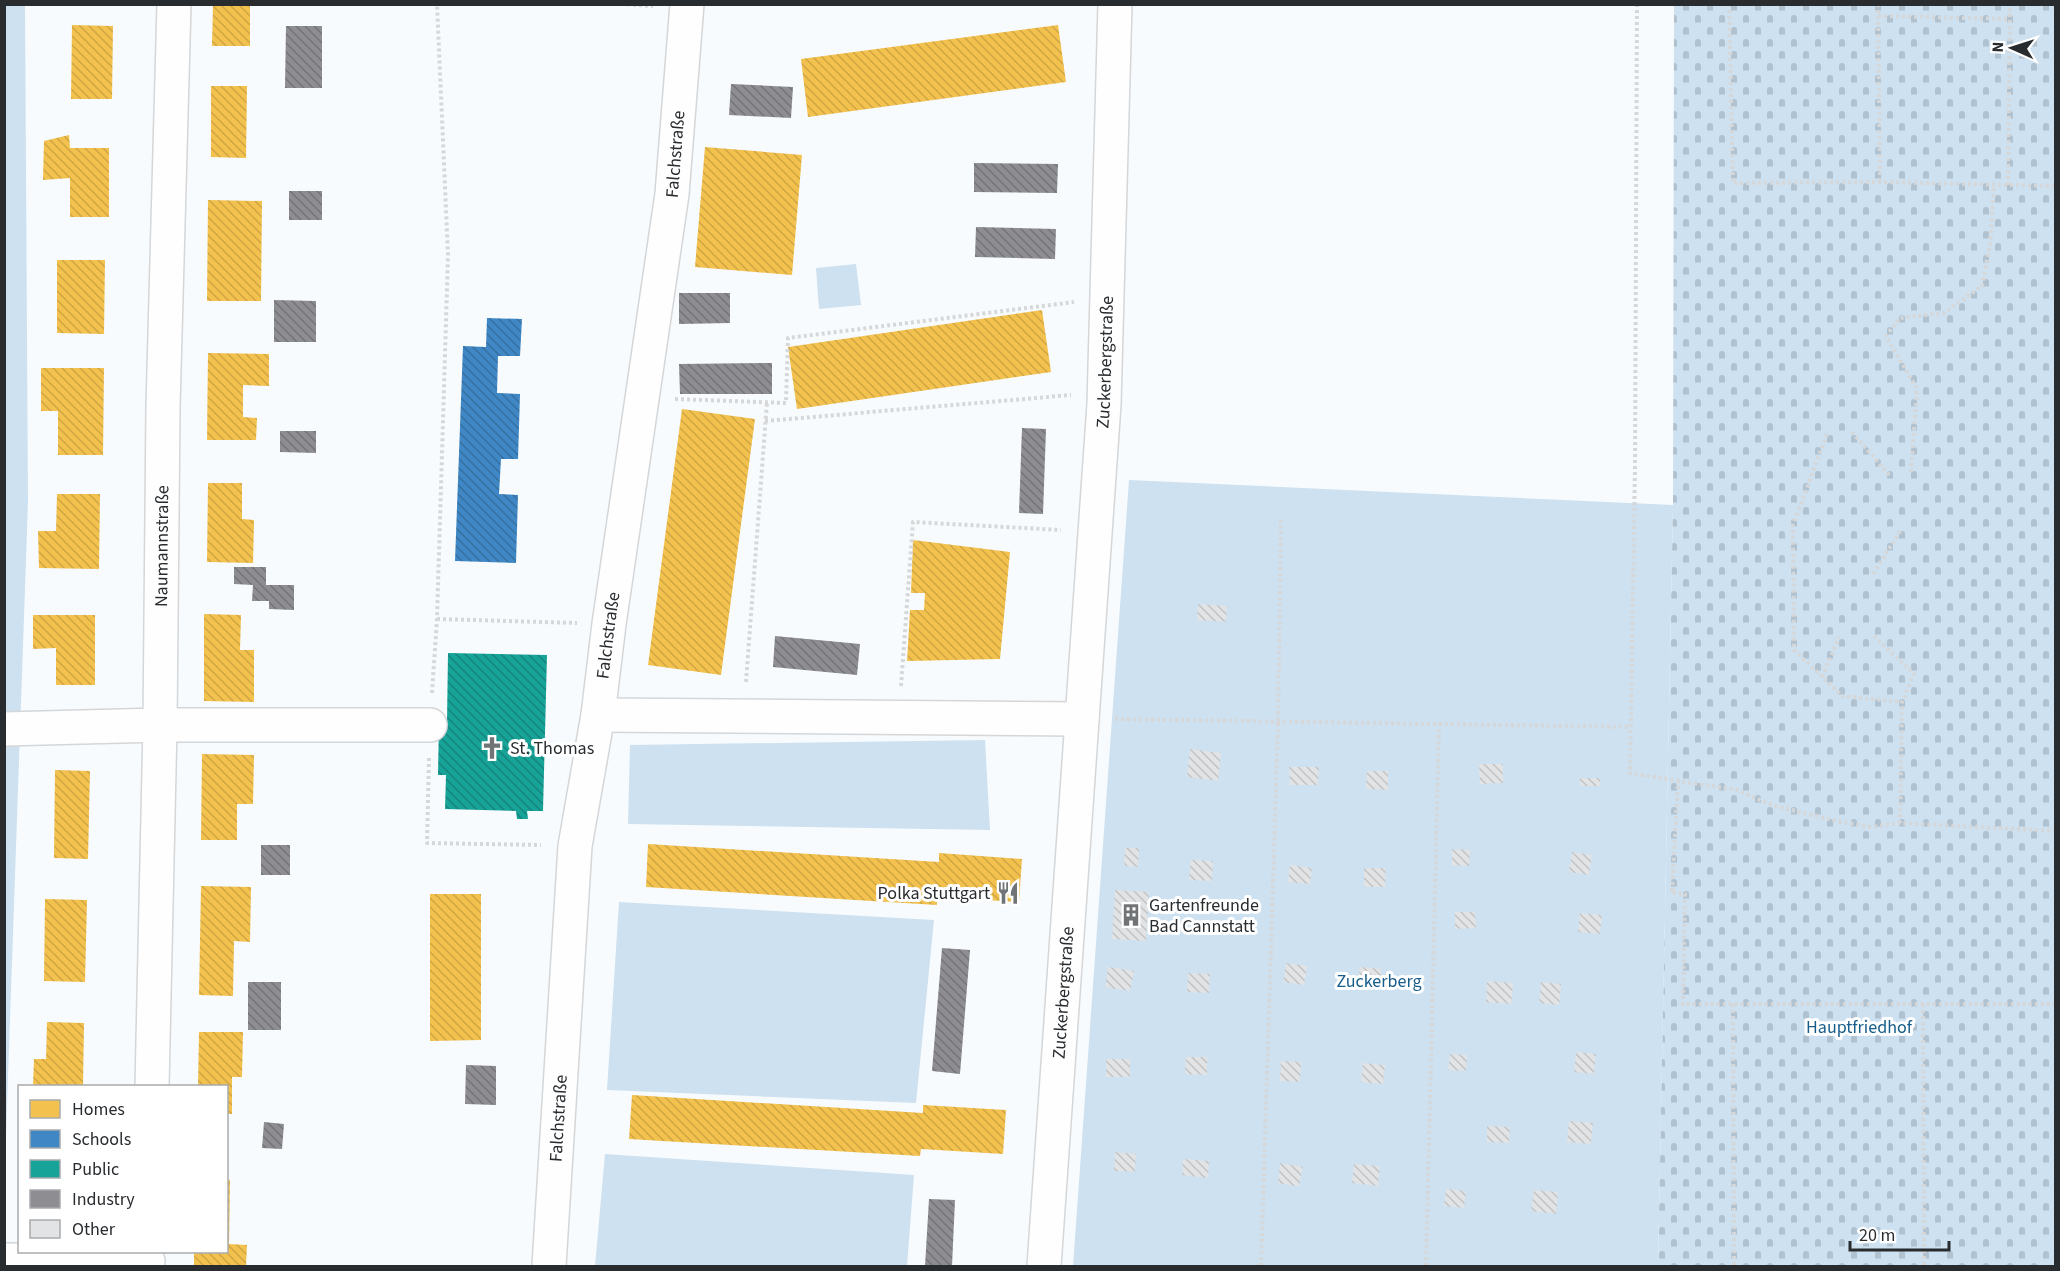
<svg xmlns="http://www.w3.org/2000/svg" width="2060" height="1271" viewBox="0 0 2060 1271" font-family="'Source Sans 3',sans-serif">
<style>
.green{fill:#cde1f1}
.cemetery{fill:url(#cemetery-stones)}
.homes{fill:url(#homes-back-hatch)}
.schools{fill:url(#schools-back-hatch)}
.public{fill:url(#public-back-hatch)}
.industry{fill:url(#industry-back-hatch)}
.building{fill:url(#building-back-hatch)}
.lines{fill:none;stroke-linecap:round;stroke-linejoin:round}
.minor-casing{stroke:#d4d6d8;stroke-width:36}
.path{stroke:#d6d7d8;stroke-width:4;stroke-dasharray:3 3;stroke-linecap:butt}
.minor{stroke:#fefeff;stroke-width:33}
.labels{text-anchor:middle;stroke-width:6;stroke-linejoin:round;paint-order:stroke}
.street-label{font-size:18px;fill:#292c2f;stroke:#fff}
.poi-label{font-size:18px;fill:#292c2f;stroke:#fff;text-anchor:start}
.park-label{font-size:18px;fill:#165d8a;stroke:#fff}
</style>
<defs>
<pattern id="cemetery-stones" width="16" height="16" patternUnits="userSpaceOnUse" patternTransform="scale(1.5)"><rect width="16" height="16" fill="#cde1f1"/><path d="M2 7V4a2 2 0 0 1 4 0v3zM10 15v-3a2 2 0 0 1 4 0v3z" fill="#b0c1cf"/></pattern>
<pattern id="homes-back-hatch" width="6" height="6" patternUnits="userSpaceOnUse" patternTransform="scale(1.5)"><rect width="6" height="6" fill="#f2c14e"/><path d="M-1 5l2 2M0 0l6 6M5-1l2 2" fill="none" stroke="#d0a644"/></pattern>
<pattern id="schools-back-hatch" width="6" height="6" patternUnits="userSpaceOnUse" patternTransform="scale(1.5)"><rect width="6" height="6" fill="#3f88c5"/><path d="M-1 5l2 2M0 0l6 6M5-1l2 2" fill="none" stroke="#356fa0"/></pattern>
<pattern id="public-back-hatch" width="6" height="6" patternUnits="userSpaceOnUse" patternTransform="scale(1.5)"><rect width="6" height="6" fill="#17a398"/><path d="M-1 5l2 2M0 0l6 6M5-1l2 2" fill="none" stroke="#15857c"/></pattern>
<pattern id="industry-back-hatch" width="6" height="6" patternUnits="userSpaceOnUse" patternTransform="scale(1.5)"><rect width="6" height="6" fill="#8d8d92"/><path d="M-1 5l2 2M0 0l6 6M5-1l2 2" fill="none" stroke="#737378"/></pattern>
<pattern id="building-back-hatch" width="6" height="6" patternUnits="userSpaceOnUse" patternTransform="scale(1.5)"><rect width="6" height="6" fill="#e1e3e5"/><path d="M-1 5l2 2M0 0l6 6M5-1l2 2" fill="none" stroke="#c1c3c5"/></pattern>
</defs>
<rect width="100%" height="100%" fill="#f8fbfd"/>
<!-- green -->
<path class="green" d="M 25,4 L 28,502 L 5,1164 L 4,5 Z
M 856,264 L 861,305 L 819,309 L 816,268 Z
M 1129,480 L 1673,505 L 1658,1266 L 1073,1266 Z
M 985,740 L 990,830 L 628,824 L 630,745 Z
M 619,902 L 934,920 L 916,1103 L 607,1090 Z
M 605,1154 L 914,1175 L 907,1266 L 595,1266 Z"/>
<!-- cemetery -->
<path class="cemetery" d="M 1674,5 L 2055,5 L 2055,1266 L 1658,1266 L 1673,505 Z"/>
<!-- homes -->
<path class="homes" d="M 213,4 L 250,4 L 250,46 L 212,46 Z
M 72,25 L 113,26 L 112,99 L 71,99 Z
M 1058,25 L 1066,82 L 808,117 L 801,59 Z
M 211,86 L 247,86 L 246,158 L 211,157 Z
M 69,135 L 70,148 L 109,148 L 109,217 L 70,217 L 70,178 L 43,180 L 44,141 Z
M 705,147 L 802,155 L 792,275 L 695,267 Z
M 208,200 L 262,201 L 261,301 L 207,301 Z
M 57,260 L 105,260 L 104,334 L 57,333 Z
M 1042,310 L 1051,372 L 797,409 L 788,347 Z
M 208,353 L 269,354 L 269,386 L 243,385 L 243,417 L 257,418 L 256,440 L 207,440 Z
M 41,368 L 104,368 L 103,455 L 58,455 L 58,411 L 41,411 Z
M 682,409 L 755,419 L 721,675 L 648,665 Z
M 208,483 L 242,483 L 242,519 L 254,520 L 253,563 L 207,562 Z
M 57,494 L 100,494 L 99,569 L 39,568 L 38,531 L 56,531 Z
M 913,540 L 1010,552 L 1000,659 L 907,661 L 910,610 L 924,610 L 925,593 L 911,593 Z
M 204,614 L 241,615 L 240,650 L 254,650 L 254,702 L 204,701 Z
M 33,615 L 95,615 L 95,685 L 56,685 L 56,648 L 33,649 Z
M 202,754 L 254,755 L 253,804 L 237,804 L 237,840 L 201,840 Z
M 55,770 L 90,771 L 88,859 L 54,858 Z
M 648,844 L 939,862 L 939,853 L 1022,859 L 1019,902 L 937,897 L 937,905 L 646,887 Z
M 201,886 L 251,887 L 250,942 L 234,941 L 233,996 L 199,995 Z
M 430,894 L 481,894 L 481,1040 L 430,1041 Z
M 45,899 L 87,900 L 85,982 L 44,981 Z
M 47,1022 L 84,1023 L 83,1086 L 33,1086 L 34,1059 L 46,1059 Z
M 199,1032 L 243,1032 L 242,1077 L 232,1077 L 232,1114 L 226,1114 L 226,1086 L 198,1086 Z
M 632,1095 L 923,1113 L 923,1105 L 1006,1110 L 1003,1154 L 921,1149 L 920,1156 L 629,1139 Z
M 226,1179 L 230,1180 L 229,1244 L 247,1245 L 246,1266 L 194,1266 L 194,1252 L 226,1252 Z"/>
<!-- schools -->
<path class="schools" d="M 487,318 L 522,319 L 520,356 L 498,356 L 497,393 L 520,394 L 518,459 L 501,459 L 499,494 L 518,495 L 516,563 L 455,561 L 463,346 L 486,347 Z"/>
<!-- public -->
<path class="public" d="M 448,653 L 547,655 L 543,811 L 527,811 L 528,819 L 517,819 L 516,811 L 445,809 L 446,775 L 438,775 L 439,721 L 447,722 Z"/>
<!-- industry -->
<path class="industry" d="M 286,26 L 322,26 L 322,88 L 285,88 Z
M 731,84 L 793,87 L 791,118 L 729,115 Z
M 974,163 L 1058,164 L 1057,193 L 974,192 Z
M 289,191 L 322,191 L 322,220 L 289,220 Z
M 976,227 L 1056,229 L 1055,259 L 975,257 Z
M 679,293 L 730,293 L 730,323 L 679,324 Z
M 274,300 L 316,301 L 316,342 L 274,342 Z
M 772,363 L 772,394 L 680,394 L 679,364 Z
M 1022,428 L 1046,429 L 1043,514 L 1019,513 Z
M 280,431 L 316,431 L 316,453 L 280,452 Z
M 234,567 L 266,567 L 266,585 L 294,585 L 294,610 L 269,609 L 269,601 L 252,601 L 253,585 L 234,584 Z
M 775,636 L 860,644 L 857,675 L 773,667 Z
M 261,845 L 290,845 L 290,875 L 261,875 Z
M 942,948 L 970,950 L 960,1074 L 932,1071 Z
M 248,982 L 281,982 L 281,1030 L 248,1030 Z
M 466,1065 L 496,1066 L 496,1105 L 465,1104 Z
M 264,1122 L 284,1124 L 282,1149 L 262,1148 Z
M 929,1199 L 955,1200 L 952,1266 L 925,1266 Z"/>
<!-- building -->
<path class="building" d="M 1198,604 L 1227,606 L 1226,622 L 1197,620 Z
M 1190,749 L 1221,753 L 1218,781 L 1187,777 Z
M 1479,764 L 1503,764 L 1503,783 L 1480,784 Z
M 1289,767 L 1319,767 L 1318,785 L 1290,785 Z
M 1367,771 L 1388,771 L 1388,790 L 1366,789 Z
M 1580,778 L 1600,778 L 1600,786 L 1580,786 Z
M 1125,848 L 1139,848 L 1138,867 L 1124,866 Z
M 1452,849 L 1470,850 L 1469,866 L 1452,865 Z
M 1572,852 L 1592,855 L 1589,875 L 1569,872 Z
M 1191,860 L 1213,861 L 1212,881 L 1189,880 Z
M 1290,865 L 1312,868 L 1310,884 L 1288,882 Z
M 1364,868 L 1386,868 L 1385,887 L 1364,887 Z
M 1115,890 L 1149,892 L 1146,941 L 1112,939 Z
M 1455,912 L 1475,912 L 1476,928 L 1455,929 Z
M 1580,913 L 1602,915 L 1600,934 L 1578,932 Z
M 1286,963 L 1307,966 L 1304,985 L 1283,982 Z
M 1108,967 L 1134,971 L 1130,991 L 1105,987 Z
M 1360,967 L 1381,969 L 1380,986 L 1358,984 Z
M 1188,973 L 1210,974 L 1209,993 L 1187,992 Z
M 1487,981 L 1513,983 L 1511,1004 L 1486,1002 Z
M 1541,982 L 1561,984 L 1559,1005 L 1539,1003 Z
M 1576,1052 L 1596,1054 L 1594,1074 L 1574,1072 Z
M 1450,1054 L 1467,1055 L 1466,1071 L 1448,1070 Z
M 1186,1057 L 1207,1057 L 1207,1075 L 1185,1074 Z
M 1106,1059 L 1130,1059 L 1130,1077 L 1106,1077 Z
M 1281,1061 L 1301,1062 L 1300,1082 L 1280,1081 Z
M 1363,1063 L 1385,1065 L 1383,1084 L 1361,1082 Z
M 1569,1121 L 1593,1123 L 1591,1144 L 1567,1142 Z
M 1487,1126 L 1510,1127 L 1509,1143 L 1487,1142 Z
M 1115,1152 L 1136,1154 L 1135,1172 L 1114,1171 Z
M 1183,1159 L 1209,1161 L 1208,1178 L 1182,1175 Z
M 1280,1163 L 1303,1167 L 1299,1187 L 1278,1183 Z
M 1354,1164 L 1380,1166 L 1378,1186 L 1352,1183 Z
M 1446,1189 L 1466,1191 L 1464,1208 L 1444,1206 Z
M 1534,1190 L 1558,1192 L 1556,1214 L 1531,1211 Z"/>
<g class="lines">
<!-- minor casing -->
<g class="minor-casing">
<g id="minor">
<path d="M 598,715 L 1082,719"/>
<path d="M 4,729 L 160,725 L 430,725"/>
<path id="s1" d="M 152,1086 L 160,725 L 163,407 L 174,4"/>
<path d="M 4,1260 L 148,1261"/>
<path id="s2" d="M 549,1266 L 575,846 L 598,715 L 609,624 L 672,194 L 687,4"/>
<path id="s3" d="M 1044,1266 L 1104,404 L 1115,4"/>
</g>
</g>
<!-- path -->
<path class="path" d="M 621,4 L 653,6
M 1637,4 L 1635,466 L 1630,773 L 1737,790 L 1772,805 L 1836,821 L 1871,827 L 1900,823
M 1729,4 L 1733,183 L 1880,182 L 2056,186
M 1878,4 L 1880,182
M 1878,16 L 2010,19
M 2008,185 L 2010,4
M 675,399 L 786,403 L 788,338 L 1074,302
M 765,421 L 1071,395
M 1852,432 L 1890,476
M 1827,434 L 1793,525 L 1794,650 L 1842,696 L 1902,702
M 1911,472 L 1917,389 L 1886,336 L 1900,318 L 1944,313 L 1982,286 L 1990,244 L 1994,185
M 1873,574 L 1901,530
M 437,619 L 577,623
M 1874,636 L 1914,674 L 1902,702 L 1900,823 L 2056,831
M 1822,677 L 1839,637
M 746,682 L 767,402
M 901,686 L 913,522 L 1061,530
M 432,693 L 437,619 L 448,255 L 437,4
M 1115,719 L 1630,727
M 429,758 L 427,843 L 541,845
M 1678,780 L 1672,893 L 1685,894 L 1683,1004 L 2056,1004
M 1733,1004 L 1734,1266
M 1923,1004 L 1924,1266
M 1261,1266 L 1278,722 L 1281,520
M 1426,1266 L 1439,724"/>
<!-- minor -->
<use href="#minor" class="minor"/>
</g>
<!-- icons -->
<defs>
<g id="church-bare" transform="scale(1.8)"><path d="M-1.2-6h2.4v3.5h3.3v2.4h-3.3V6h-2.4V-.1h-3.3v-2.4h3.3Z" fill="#717477" stroke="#fff" stroke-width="2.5" paint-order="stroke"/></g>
<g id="restaurant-bare" transform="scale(1.8)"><path d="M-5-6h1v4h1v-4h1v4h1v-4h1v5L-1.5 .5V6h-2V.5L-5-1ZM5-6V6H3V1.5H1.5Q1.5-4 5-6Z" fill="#717477" stroke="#fff" stroke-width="2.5" paint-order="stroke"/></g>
<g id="building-bare" transform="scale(1.8)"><path d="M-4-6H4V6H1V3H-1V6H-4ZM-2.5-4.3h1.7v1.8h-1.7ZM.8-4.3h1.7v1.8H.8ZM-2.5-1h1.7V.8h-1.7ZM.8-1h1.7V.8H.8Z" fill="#717477" stroke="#fff" stroke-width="2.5" paint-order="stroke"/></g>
</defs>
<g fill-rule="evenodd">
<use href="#church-bare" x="492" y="748"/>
<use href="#restaurant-bare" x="1008" y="893"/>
<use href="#building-bare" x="1131" y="915"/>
</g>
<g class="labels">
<!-- street labels -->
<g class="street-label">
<text dy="6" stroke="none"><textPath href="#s2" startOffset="1120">Falchstraße</textPath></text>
<text dy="6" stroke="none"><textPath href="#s3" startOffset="906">Zuckerbergstraße</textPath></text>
<text dy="6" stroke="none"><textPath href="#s1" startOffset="540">Naumannstraße</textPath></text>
<text dy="6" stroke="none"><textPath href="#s2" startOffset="634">Falchstraße</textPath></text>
<text dy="6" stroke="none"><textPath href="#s3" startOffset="274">Zuckerbergstraße</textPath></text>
<text dy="6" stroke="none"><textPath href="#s2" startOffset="148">Falchstraße</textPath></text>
</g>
<!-- poi labels -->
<g class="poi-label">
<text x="510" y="754">St. Thomas</text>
<text x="990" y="899" text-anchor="end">Polka Stuttgart</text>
<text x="1149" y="911">Gartenfreunde<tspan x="1149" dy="21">Bad Cannstatt</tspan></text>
</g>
<!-- park labels -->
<g class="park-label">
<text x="1379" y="987">Zuckerberg</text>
<text x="1859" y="1033">Hauptfriedhof</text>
</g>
</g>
<!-- border -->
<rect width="2060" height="1271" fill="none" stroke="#292c2f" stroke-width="12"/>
<!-- legend -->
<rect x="18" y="1085" width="210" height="168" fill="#ffffff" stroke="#a9abac" stroke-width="1.5"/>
<rect x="30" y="1100" width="30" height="18" fill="#f2c14e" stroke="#a9abac" stroke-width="1.5"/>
<text x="72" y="1115" font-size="18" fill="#292c2f">Homes</text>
<rect x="30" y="1130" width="30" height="18" fill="#3f88c5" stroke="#a9abac" stroke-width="1.5"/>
<text x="72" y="1145" font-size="18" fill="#292c2f">Schools</text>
<rect x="30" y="1160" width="30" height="18" fill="#17a398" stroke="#a9abac" stroke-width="1.5"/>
<text x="72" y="1175" font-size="18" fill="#292c2f">Public</text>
<rect x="30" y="1190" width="30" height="18" fill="#8d8d92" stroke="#a9abac" stroke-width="1.5"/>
<text x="72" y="1205" font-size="18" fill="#292c2f">Industry</text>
<rect x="30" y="1220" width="30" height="18" fill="#e1e3e5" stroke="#a9abac" stroke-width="1.5"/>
<text x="72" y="1235" font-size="18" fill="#292c2f">Other</text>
<!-- north arrow -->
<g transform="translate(2012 48) rotate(273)" stroke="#ffffff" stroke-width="4.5" paint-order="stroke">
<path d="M0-4.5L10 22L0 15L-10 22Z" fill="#292c2f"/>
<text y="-9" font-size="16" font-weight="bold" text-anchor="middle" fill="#292c2f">N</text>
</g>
<!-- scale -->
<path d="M1850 1241v9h99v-9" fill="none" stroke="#292c2f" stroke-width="3"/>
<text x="1859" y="1241" font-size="18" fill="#292c2f" stroke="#ffffff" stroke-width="4.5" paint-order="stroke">20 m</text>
</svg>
